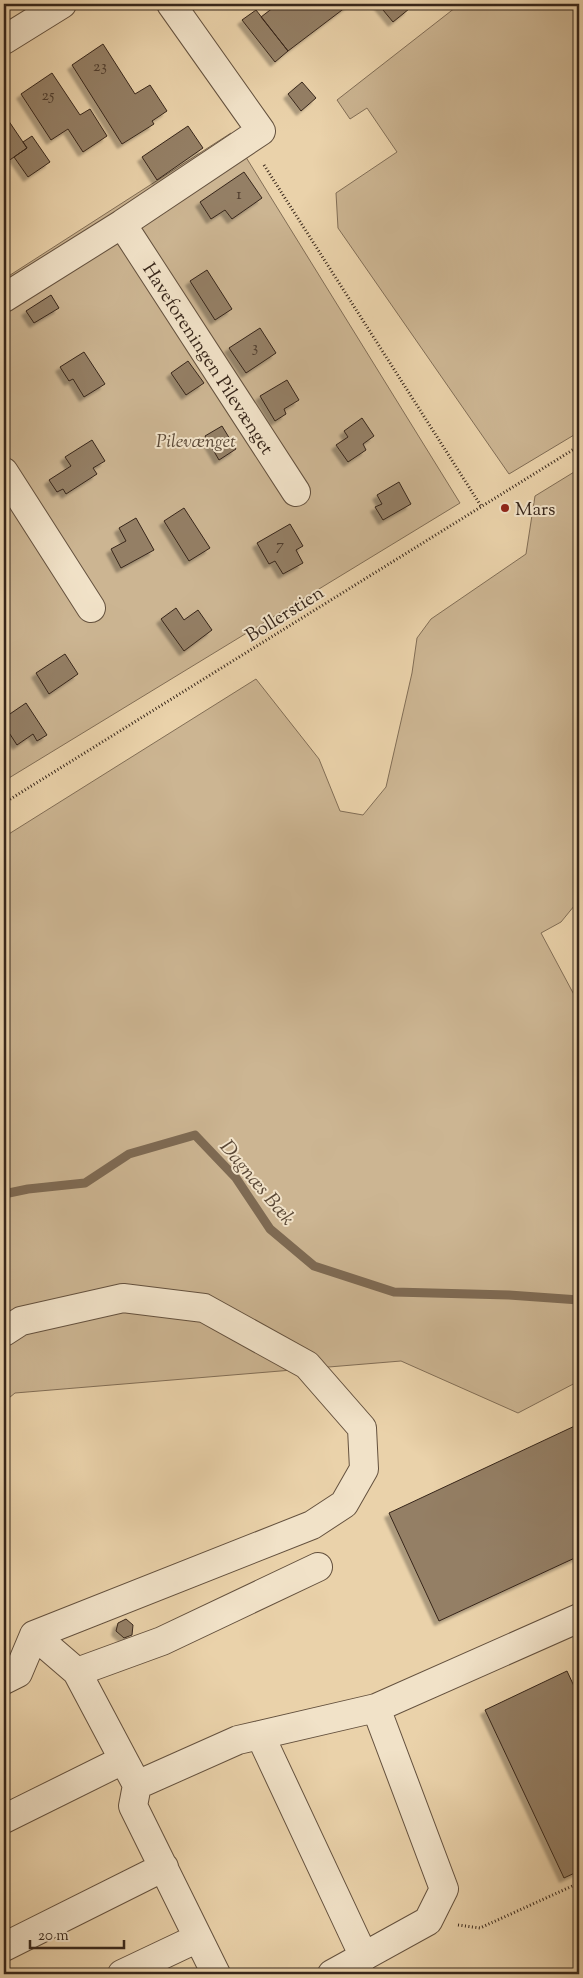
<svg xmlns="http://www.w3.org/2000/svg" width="583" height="1978" viewBox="0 0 583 1978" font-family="'Sorts Mill Goudy',serif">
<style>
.green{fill:#ccb592;stroke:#826e56}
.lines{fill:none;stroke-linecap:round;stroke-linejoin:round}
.stream{stroke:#7e6a53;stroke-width:9}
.building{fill:#947f65;stroke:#37261a;filter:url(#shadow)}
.minor-casing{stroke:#64513e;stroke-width:30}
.path{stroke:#37261a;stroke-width:3;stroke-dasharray:1 2.5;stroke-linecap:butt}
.minor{stroke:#f1e2c8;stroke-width:28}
.poi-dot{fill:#8f2418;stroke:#f1e2c8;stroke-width:2}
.labels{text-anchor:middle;stroke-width:4;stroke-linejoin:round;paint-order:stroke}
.number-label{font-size:16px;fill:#4e3c2d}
.street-label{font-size:19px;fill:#37261a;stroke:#f1e2c8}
.park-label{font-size:19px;font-style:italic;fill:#5c4a38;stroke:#f1e2c8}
.poi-label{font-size:19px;fill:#37261a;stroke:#f1e2c8;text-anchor:start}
.water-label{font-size:20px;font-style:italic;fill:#5a4836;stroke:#f1e2c8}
</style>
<defs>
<filter id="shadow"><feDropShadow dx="-4.5" dy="4.5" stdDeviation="1" flood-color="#0004"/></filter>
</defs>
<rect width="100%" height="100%" fill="#ead2aa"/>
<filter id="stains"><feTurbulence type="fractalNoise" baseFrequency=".004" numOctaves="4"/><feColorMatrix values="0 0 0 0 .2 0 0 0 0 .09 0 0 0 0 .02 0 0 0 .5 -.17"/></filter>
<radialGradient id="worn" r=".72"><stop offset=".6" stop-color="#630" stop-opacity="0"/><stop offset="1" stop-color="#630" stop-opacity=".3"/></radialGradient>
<!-- green -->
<path class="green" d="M 460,4 L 579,4 L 579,432 L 509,474 L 338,228 L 336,193 L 397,152 L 367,108 L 350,119 L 337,100 Z
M 231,133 L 460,503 L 4,781 L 4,279 Z
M 579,469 L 579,900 L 561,922 L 541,933 L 579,1004 L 579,1381 L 518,1413 L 401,1361 L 15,1393 L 4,1402 L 4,837 L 256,679 L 319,759 L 340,811 L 363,815 L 386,787 L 412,673 L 417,638 L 431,619 L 526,554 L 535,496 Z"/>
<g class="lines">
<!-- stream -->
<path class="stream" d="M 4,1194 L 28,1189 L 85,1183 L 129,1154 L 195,1135 L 236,1178 L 270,1229 L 314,1266 L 394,1292 L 509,1295 L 579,1300"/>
</g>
<!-- building -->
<path class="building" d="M 278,4 L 350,4 L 288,51 L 261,17 Z
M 378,4 L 405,4 L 409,9 L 393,22 Z
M 256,10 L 288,51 L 275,62 L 242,20 Z
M 103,44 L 135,94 L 150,85 L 167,111 L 152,121 L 154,124 L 122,144 L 72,65 Z
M 52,73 L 80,115 L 90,109 L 107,136 L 83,152 L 68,129 L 51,140 L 21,94 Z
M 302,82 L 316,98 L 301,111 L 288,94 Z
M 4,114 L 27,148 L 4,164 Z
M 188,126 L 203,148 L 157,180 L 142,157 Z
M 32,136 L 50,162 L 28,177 L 14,157 L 27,148 L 23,142 Z
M 244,172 L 262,198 L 232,219 L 225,210 L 211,219 L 200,202 Z
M 207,270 L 232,309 L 215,320 L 190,281 Z
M 51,295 L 59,308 L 34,323 L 26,311 Z
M 260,328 L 276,353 L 246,373 L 229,348 Z
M 84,352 L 105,384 L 84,397 L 73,379 L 69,381 L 60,367 Z
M 188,361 L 204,383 L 186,395 L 171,373 Z
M 287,380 L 299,400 L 284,409 L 286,414 L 275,421 L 260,396 Z
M 362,418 L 374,436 L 363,444 L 366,450 L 348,462 L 336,445 L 348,437 L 344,431 Z
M 222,426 L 236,449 L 219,460 L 205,436 Z
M 92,440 L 105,461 L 93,468 L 97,474 L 66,494 L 63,489 L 57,492 L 49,480 L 71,466 L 65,457 Z
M 399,482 L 411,504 L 383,520 L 375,507 L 382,504 L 377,495 Z
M 184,508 L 210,548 L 189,561 L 164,521 Z
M 136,518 L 154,550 L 121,568 L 111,549 L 126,541 L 119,528 Z
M 290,524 L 303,546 L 296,550 L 303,563 L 283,574 L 275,561 L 269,564 L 257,543 Z
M 176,608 L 184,620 L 198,610 L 212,630 L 184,651 L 161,619 Z
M 65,654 L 78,674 L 49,694 L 36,673 Z
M 26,703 L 47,735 L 37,741 L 33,734 L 17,745 L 4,725 L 4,718 Z
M 579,1424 L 579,1556 L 439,1621 L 389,1513 Z
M 126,1619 L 133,1625 L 132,1635 L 124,1638 L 116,1631 L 118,1623 Z
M 567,1671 L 579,1697 L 579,1871 L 564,1878 L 485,1710 Z"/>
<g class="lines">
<!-- minor casing -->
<g class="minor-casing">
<path id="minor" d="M 4,40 L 62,4
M 122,224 L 296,492
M 4,298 L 122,224 L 261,131 L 171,4
M 4,472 L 91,608
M 4,1332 L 21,1321 L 123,1298 L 204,1308 L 307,1365 L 362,1428 L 364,1469 L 344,1504 L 312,1525 L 34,1635 L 18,1673 L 4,1680
M 34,1635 L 77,1672 L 137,1785
M 77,1672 L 162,1641 L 318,1567
M 260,1735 L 364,1957
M 4,1819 L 123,1760
M 4,1947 L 164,1867
M 122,1974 L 198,1938
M 216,1974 L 133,1806 L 137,1785 L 238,1740 L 376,1708
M 332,1974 L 428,1921 L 444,1889 L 376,1708 L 579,1618"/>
</g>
<!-- path -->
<path class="path" d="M 264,165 L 481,506
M 4,803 L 579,446
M 458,1925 L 480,1928 L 579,1883"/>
<!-- minor -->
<use href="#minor" class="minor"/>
</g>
<!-- markers -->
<circle class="poi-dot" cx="505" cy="508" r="5"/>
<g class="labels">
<!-- number labels -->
<g class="number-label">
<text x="100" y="71">23</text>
<text x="48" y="100">25</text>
<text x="239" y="199">1</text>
<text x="255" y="352">3</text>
<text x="280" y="550">7</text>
</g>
<!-- street labels -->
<g class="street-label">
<text transform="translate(209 358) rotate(57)" y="7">Haveforeningen Pilevænget</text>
<text transform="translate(284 613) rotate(-32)" y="7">Bollerstien</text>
</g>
<!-- park labels -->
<g class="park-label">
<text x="196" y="447">Pilevænget</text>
</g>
<!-- poi labels -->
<g class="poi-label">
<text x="515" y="515">Mars</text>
</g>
<!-- water labels -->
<g class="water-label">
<text transform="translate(258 1182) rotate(50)" y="7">Dagnæs Bæk</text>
</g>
</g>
<!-- margin -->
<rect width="583" height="1978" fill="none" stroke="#ead2aa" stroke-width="20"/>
<rect x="5" y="5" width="573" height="1968" fill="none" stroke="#37261a" stroke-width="2.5"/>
<rect x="10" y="10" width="563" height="1958" fill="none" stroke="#37261a"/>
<!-- scale -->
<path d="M30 1940v8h94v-8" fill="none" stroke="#37261a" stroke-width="2.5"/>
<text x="38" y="1940" font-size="15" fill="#37261a" stroke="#f1e2c8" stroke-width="4" paint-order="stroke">20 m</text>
<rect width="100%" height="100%" filter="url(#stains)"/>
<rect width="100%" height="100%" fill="url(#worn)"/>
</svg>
